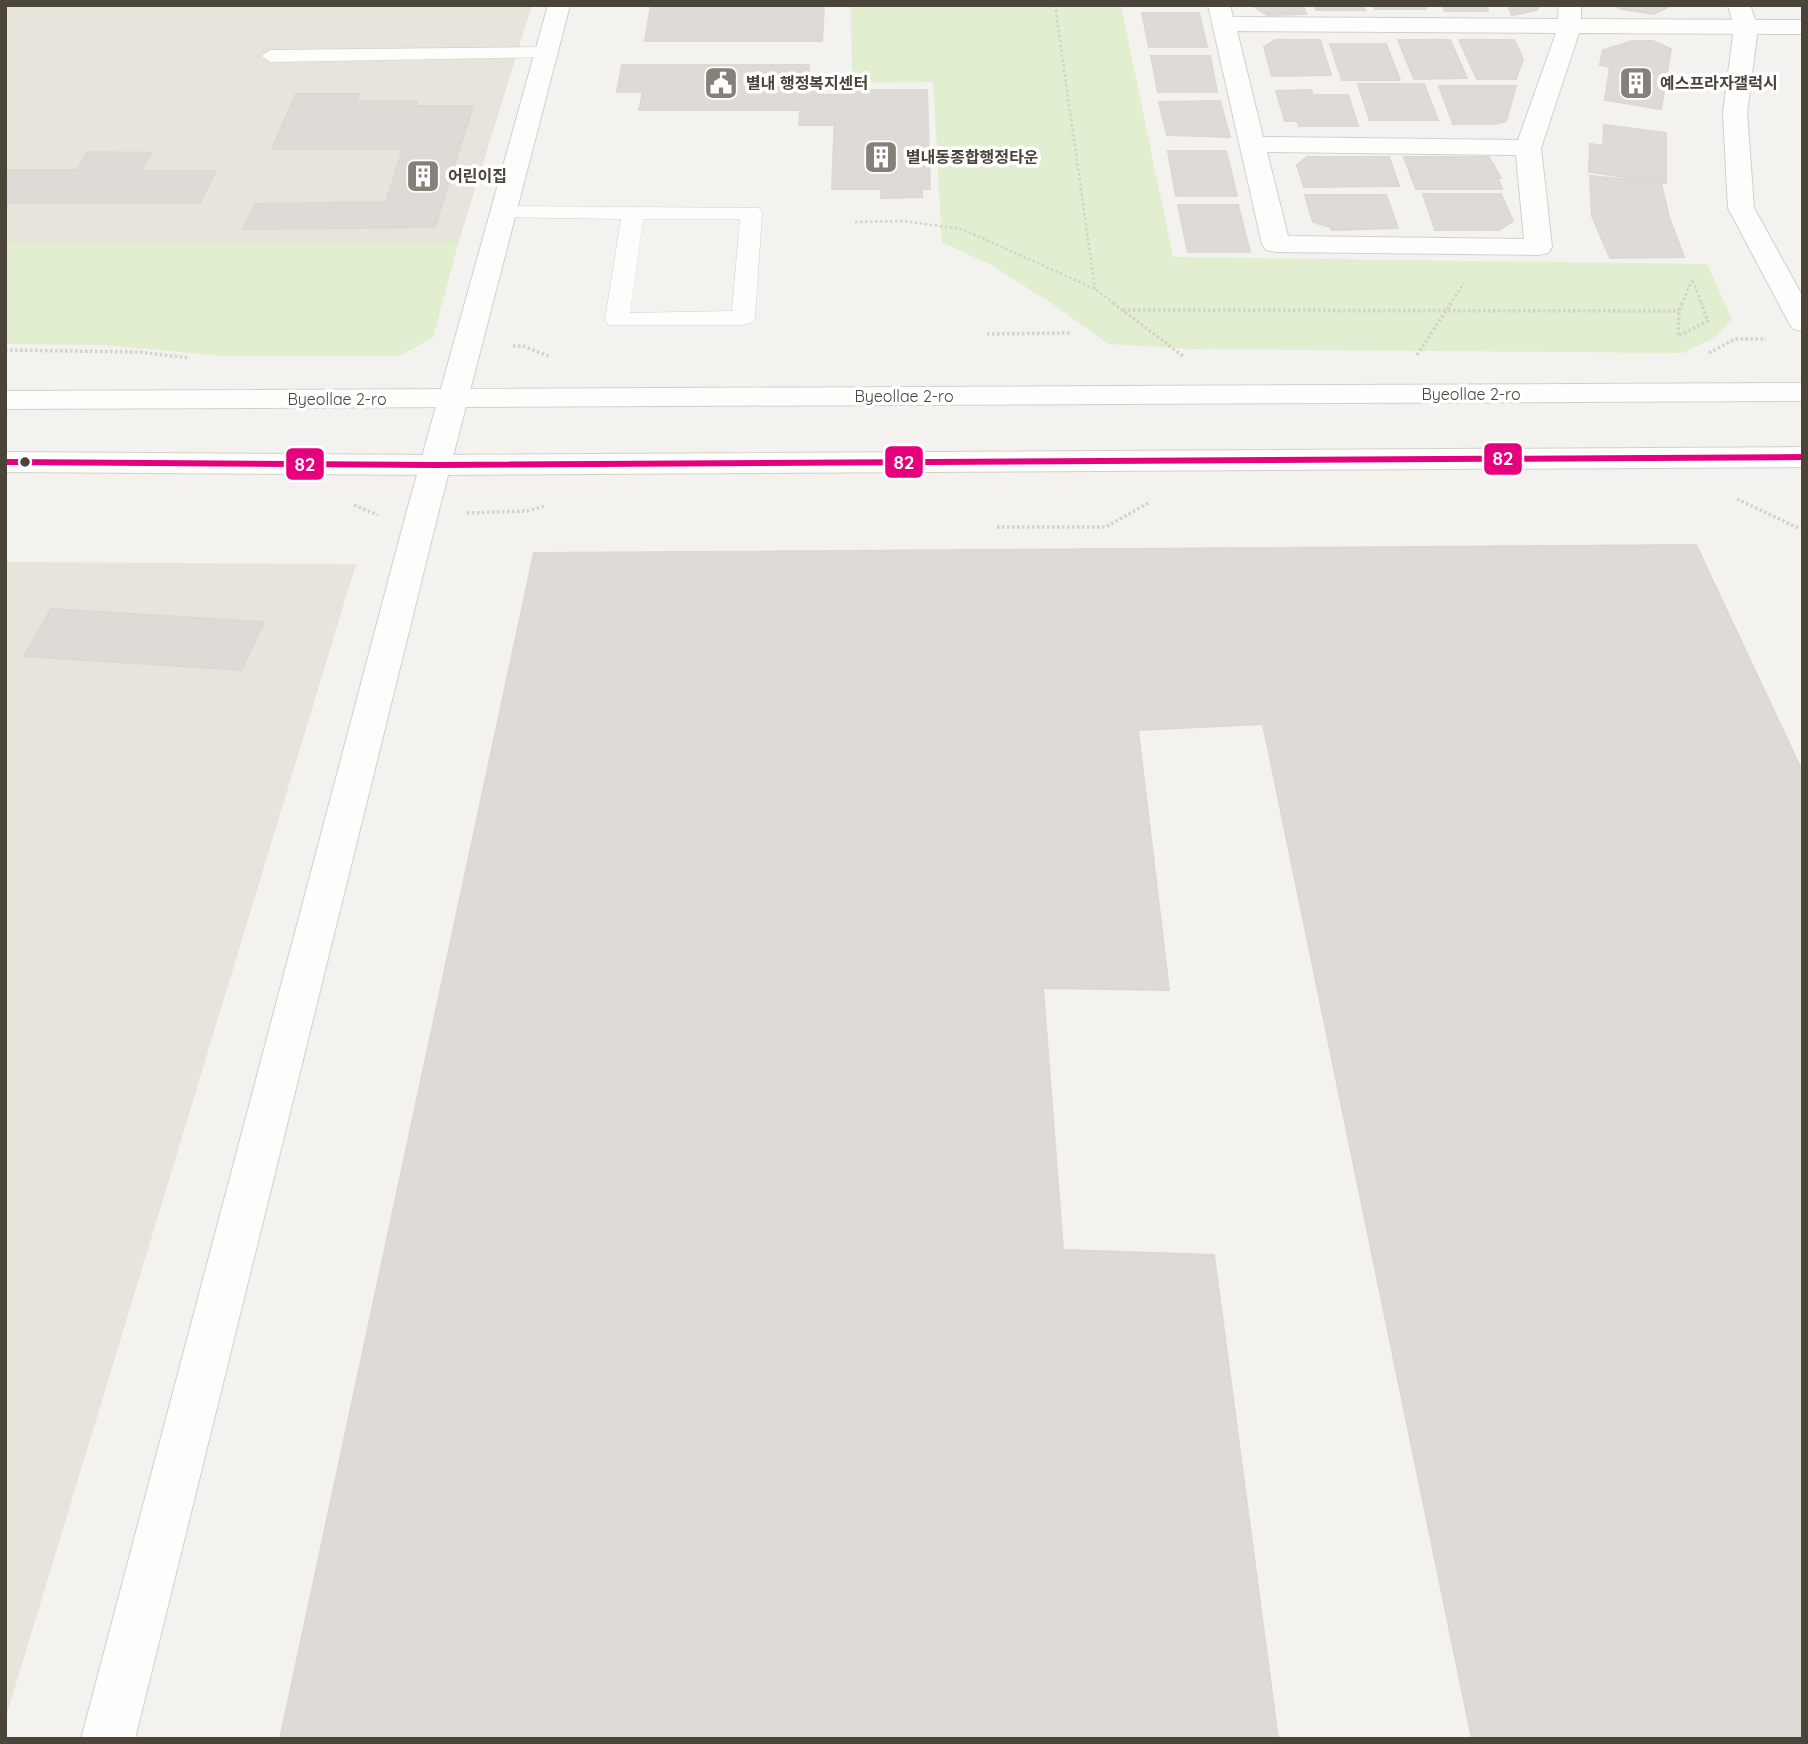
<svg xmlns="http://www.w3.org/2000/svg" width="1808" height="1744" viewBox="0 0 1808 1744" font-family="Quicksand,'Noto Sans KR',sans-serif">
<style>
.residential{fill:#e7e4dc}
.green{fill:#e1eecf}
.building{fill:#dedbd6;stroke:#dcd9d4;stroke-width:2}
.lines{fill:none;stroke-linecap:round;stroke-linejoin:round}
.service-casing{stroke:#d2d0cb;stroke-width:1}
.minor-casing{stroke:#d2d0cb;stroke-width:2}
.tertiary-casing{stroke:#d2d0cb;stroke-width:2}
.path-far1{stroke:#d3d2cc;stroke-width:2.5;stroke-dasharray:2.5 2.5;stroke-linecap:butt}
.path{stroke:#d3d2cc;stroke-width:3.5;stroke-dasharray:2.5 2.5;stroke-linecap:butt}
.service{fill:#fdfdfc;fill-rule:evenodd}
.minor{fill:#fdfdfc;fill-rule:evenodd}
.tertiary{fill:#fdfdfc;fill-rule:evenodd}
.bus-1-casing{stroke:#fff;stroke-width:6}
.bus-1{fill:#e5007d;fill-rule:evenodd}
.bus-dot{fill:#4b4439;stroke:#fff;stroke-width:2.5}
.labels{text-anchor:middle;stroke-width:7;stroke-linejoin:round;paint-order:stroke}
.far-poi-label{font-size:16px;font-weight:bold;fill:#4b4439;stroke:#fff;text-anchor:start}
.far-street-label{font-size:16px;fill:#4b4439;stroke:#fff}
.line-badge{stroke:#fff;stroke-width:2.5}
.badge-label{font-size:19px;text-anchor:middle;font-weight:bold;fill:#fff}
</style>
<rect width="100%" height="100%" fill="#f4f2ee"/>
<!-- residential -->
<path class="residential" d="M 5,5 L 532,5 L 459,241 L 5,241 Z
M 5,562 L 356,564 L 5,1720 Z"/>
<!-- green -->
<path class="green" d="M 851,5 L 1121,5 L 1173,257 L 1707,264 L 1732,319 L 1714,338 L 1683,353 L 1191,349 L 1108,344 L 1054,305 L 991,265 L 942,242 L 933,82 L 852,83 Z
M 5,241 L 459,241 L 433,338 L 399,356 L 221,356 L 105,345 L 5,344 Z"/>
<!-- building -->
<path class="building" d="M 651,5 L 824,5 L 822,41 L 645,41 Z
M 1252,5 L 1303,5 L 1306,14 L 1267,15 Z
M 1314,5 L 1363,5 L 1365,10 L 1316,10 Z
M 1374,5 L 1424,5 L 1426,9 L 1375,9 Z
M 1442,5 L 1486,5 L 1488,11 L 1445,11 Z
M 1508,5 L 1539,5 L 1537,10 L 1512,15 Z
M 1614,5 L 1672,5 L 1654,14 L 1621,9 Z
M 1142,13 L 1199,13 L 1207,47 L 1149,47 Z
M 1275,40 L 1320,40 L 1331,75 L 1272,76 L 1264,47 Z
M 1398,40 L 1450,40 L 1467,78 L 1414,79 Z
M 1459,40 L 1514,40 L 1523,59 L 1516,79 L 1477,79 Z
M 1633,41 L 1653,41 L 1671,49 L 1661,109 L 1605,100 L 1610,67 L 1600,65 L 1603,50 Z
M 1330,44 L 1386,44 L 1400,80 L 1342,80 Z
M 1151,56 L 1210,56 L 1217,92 L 1158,92 Z
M 622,65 L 809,65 L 809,74 L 824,74 L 823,95 L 813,95 L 812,110 L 639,110 L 643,92 L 617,92 Z
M 1358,84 L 1424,84 L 1438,120 L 1370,120 Z
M 1439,86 L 1516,86 L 1506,121 L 1495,124 L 1453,124 Z
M 836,90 L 927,90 L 930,189 L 922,189 L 922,197 L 881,198 L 881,189 L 832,189 Z
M 1311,90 L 1313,95 L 1348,95 L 1358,126 L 1299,126 L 1297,121 L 1285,121 L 1276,91 Z
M 296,94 L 359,94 L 356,101 L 417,101 L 412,116 L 428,116 L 417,149 L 272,149 Z
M 813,95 L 836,95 L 835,125 L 799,125 L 800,110 L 812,110 Z
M 1220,101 L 1230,137 L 1167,135 L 1159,102 Z
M 416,106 L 473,106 L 435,227 L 243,229 L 255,204 L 386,202 L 403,149 L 417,149 L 428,116 L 412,116 Z
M 1604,125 L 1666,133 L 1666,183 L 1589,172 L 1590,144 L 1603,146 Z
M 1168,151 L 1226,151 L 1237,196 L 1176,196 Z
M 87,152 L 151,153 L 141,171 L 216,171 L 200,203 L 5,203 L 5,170 L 77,170 Z
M 1307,157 L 1389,157 L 1399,186 L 1304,187 L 1297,165 Z
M 1404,157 L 1489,157 L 1501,178 L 1498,178 L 1502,189 L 1416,189 Z
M 1590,176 L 1661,183 L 1669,217 L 1684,257 L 1610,258 L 1592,216 Z
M 1423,194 L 1501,194 L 1513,221 L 1499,230 L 1435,230 Z
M 1305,195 L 1386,195 L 1398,228 L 1332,230 L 1330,227 L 1313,222 Z
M 1178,205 L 1238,205 L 1250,252 L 1188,252 Z
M 1696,545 L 1803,773 L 1803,1739 L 1472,1739 L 1263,724 L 1138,730 L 1169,990 L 1043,988 L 1063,1250 L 1214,1255 L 1278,1739 L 280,1739 L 534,553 Z
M 51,609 L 264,622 L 241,670 L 24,656 Z"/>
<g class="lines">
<!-- service casing -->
<g class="service-casing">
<path id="service" d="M 546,47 L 556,53 L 553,57 L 271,62 L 261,56 L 271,50 Z
M 503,206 L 759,208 L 762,213 L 755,318 L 751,323 L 743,325 L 609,325 L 605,320 L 621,219 L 495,217 L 492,212 L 495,207 ZM 643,219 L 740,219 L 732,311 L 630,313 Z"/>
</g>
<!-- minor casing -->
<g class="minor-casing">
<path id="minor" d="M 548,5 L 570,5 L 438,514 L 135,1739 L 81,1739 L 406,514 Z
M 1208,5 L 1230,5 L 1233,17 L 1558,19 L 1559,5 L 1581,5 L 1581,19 L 1803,20 L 1803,34 L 1579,33 L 1541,148 L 1552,247 L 1548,253 L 1538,255 L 1276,252 L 1266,250 L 1262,244 ZM 1237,31 L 1556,33 L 1518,140 L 1263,137 ZM 1267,152 L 1516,155 L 1524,239 L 1288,236 Z"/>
</g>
<!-- tertiary casing -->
<g class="tertiary-casing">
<path id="tertiary" d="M 1728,5 L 1750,5 L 1758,27 L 1747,113 L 1754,208 L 1803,297 L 1803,331 L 1793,329 L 1789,323 L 1728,208 L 1723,113 L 1734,27 Z
M 1803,383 L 1803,401 L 5,409 L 5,391 Z
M 1803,447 L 1803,467 L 435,475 L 5,472 L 5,452 L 435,455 Z"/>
</g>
<!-- path-far1 -->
<path class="path-far1" d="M 1055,5 L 1095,289
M 855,222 L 903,221 L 962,229 L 1095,289 L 1116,305
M 1450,305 L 1464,283
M 1682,305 L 1692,279 L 1702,305"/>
<!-- path -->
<path class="path" d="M 1113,303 L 1183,356
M 1682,303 L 1679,311 L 1678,336 L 1708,321 L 1701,303
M 1123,310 L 1679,311
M 987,334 L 1072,333
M 513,346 L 523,346 L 551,357
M 5,350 L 138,352 L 190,358
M 1709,353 L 1735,339 L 1766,339
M 1417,355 L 1451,303
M 1737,499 L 1796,527 L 1803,527
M 354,505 L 378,515
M 467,513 L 527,511 L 545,506
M 997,527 L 1106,527 L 1150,502"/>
<!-- service -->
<use href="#service" class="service"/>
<!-- minor -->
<use href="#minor" class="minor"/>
<!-- tertiary -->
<use href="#tertiary" class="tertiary"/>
<!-- bus-1 casing -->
<g class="bus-1-casing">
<path id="bus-1" d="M 1803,454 L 1803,460 L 435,468 L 5,465 L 5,459 L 435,462 Z"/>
</g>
<!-- bus-1 -->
<use href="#bus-1" class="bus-1"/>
</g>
<!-- icons -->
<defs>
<g id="civic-square" transform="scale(1.75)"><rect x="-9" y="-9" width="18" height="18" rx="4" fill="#868178" stroke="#fff"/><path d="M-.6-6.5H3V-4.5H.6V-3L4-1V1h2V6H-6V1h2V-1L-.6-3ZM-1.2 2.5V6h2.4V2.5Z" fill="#fff"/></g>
<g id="building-square" transform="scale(1.75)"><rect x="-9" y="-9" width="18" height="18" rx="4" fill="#868178" stroke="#fff"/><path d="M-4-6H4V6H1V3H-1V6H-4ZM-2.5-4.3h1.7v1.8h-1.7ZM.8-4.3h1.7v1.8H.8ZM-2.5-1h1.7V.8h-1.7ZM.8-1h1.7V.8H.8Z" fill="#fff"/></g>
</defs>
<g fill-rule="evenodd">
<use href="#civic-square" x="721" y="83"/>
<use href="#building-square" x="1636" y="83"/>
<use href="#building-square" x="881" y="157"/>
<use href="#building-square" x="423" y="176"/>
</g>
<!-- markers -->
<circle class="bus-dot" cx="25" cy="462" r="6"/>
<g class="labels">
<!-- far-poi labels -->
<g class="far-poi-label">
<text x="746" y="89">별내 행정복지센터</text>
<text x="1660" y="89">예스프라자갤럭시</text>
<text x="906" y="163">별내동종합행정타운</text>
<text x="448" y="182">어린이집</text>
</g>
<!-- far-street labels -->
<g class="far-street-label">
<text x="1471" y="400">Byeollae 2-ro</text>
<text x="904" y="402">Byeollae 2-ro</text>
<text x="337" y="405">Byeollae 2-ro</text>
</g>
</g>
<g class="line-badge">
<rect x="1483" y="442" width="40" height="34" rx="7" fill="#e5007d"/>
<rect x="884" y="445" width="40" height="34" rx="7" fill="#e5007d"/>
<rect x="285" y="447" width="40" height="34" rx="7" fill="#e5007d"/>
</g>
<g class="badge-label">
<text x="1503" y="465">82</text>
<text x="904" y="469">82</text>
<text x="305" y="471">82</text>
</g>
<!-- border -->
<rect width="1808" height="1744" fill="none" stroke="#4b4439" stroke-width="14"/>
</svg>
